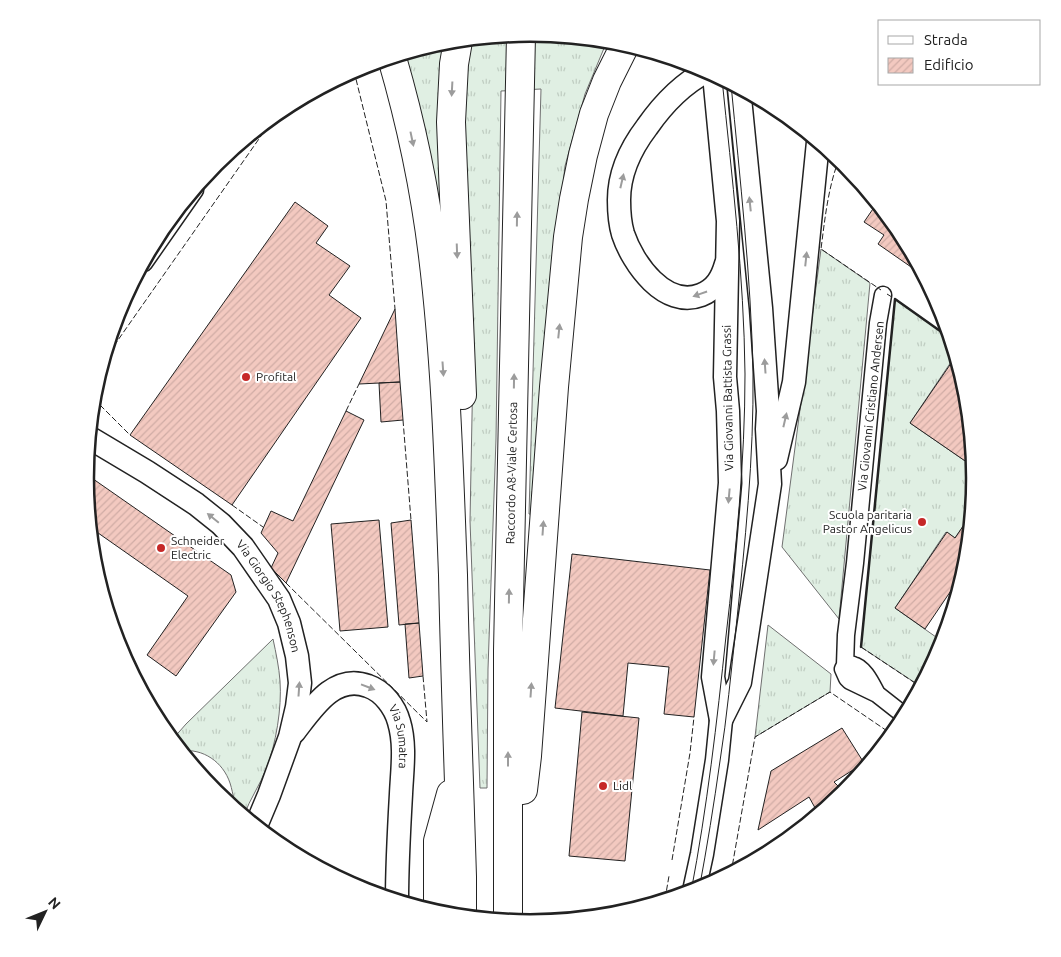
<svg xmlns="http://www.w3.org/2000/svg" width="1061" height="957" viewBox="0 0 1061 957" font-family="Ubuntu,sans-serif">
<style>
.grass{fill:url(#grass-tufts);stroke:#6f6f6f}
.building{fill:url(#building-hatch);stroke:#222}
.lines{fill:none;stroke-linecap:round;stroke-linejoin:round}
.street-casing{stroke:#222;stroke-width:19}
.secondary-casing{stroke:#222;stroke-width:25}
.highway-casing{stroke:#222;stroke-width:30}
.street{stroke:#fff;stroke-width:16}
.secondary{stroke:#fff;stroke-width:22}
.highway{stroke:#fff;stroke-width:28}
.tram{stroke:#222;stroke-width:1}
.fence{stroke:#222;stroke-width:1;stroke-dasharray:6 2.5;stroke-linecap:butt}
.wall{stroke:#222;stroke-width:2.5}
.oneway{fill:#9c9c9c}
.poi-dot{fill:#c62828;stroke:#fff;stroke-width:2}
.labels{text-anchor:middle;stroke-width:4;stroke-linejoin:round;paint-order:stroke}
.poi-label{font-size:12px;fill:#222;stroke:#fff;text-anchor:start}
.street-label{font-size:12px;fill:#222;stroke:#fff}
.rim{fill:none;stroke:#222;stroke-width:2.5}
</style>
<defs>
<pattern id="grass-tufts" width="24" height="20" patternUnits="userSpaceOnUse" patternTransform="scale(1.25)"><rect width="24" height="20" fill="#e0efe3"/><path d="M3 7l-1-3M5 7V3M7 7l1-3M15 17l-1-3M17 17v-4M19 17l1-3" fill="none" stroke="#c0cdc2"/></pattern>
<pattern id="building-hatch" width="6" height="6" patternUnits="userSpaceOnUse" patternTransform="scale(1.25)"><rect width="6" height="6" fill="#f3c9c0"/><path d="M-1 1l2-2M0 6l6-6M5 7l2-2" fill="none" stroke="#d0aca5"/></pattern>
</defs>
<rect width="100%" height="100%" fill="#fff"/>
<!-- grass -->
<path class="grass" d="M 530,34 L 607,41 L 585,94 L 565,166 L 558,231 L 536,515 L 529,514 L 541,89 L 501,91 L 496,439 L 488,669 L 487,788 L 480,788 L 470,521 L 473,364 L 459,135 L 465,40 Z
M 444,42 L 445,242 L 402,55 Z
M 821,249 L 870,283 L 839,619 L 782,547 Z
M 895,299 L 950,338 L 957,361 L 953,359 L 910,423 L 971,465 L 974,462 L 975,479 L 972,513 L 955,538 L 946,532 L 895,608 L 943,642 L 938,656 L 917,684 L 861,647 Z
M 768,625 L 831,674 L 830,692 L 755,737 Z
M 273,639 C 276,653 279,667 280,681 C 282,707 276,745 266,769 C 260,785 250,799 244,815 C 233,806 234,795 230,783 C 223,762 203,748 181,751 L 172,740 L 186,724 Z"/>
<!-- building -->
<path class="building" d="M 295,202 L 328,226 L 316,243 L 350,266 L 329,295 L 361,318 L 232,505 L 130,435 Z
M 877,203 L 900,232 L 924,276 L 878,244 L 884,235 L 864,222 Z
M 395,309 L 400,382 L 359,384 Z
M 954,359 L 957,361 L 967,392 L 974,462 L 971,465 L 910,423 Z
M 400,382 L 403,420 L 381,422 L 379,383 Z
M 346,411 L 364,420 L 286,583 L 271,568 L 278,553 L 261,533 L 271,511 L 293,521 Z
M 86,474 L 231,575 L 236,592 L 176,676 L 147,655 L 188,596 L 91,528 Z
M 972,513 L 965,570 L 925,629 L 895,608 L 947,532 L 955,538 Z
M 379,520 L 388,627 L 340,631 L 331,524 Z
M 411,520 L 419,623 L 399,625 L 391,523 Z
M 572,554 L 710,570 L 694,717 L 664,714 L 669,667 L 628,663 L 623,716 L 555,708 Z
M 419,623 L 423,676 L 409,678 L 405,624 Z
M 582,712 L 639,718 L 625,861 L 569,856 Z
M 842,728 L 864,763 L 834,782 L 845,793 L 819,815 L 809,797 L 758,830 L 771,771 Z"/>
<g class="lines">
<!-- street casing -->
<g class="street-casing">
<path id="street" d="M 144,263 L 195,190
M 883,295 L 878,323 L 855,563 L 846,635 L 845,665 L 843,669 L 847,678 L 850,681 L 877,694 L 905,716
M 845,665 C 847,665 851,664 853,665 C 864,667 872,685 877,694"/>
</g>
<!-- secondary casing -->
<g class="secondary-casing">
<g id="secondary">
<path d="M 707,71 C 682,84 663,104 647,127 C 631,148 619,174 619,200 C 619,211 620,224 623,234 C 633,264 665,309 701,295 C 716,289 722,278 726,264"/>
<path id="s1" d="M 90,438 L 147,472 L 196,504 L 221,524 L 243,547 L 279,599 L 289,623 L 297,656 L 300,683 L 297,707 L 290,737 L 269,795 L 256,826"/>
<path d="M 776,459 L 794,382 L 818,142"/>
<path d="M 721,720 L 740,682 L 770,484 L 767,429 L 768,411 L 761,308 L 739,88"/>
<path id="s2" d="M 294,732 C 312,709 334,673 368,686 C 383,691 395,707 399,722 C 406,745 402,771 401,794 C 399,829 397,865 397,900"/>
<path d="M 694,891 L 702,854 L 717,760 L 721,720 L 713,677 L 730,483 L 728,411 L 725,377 L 728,221 L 714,75"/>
</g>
</g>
<!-- highway casing -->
<g class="highway-casing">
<g id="highway">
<path d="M 458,41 L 454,64 L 451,122 L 462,395"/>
<path d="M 392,58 C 411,123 425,190 433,256 C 446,362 449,469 453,575 C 455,675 459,776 462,877 L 462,916"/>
<path d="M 523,790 L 527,756 L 554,387 L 568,237 L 574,199 L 583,155 L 594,114 L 607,81 L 625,45"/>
<path d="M 438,913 L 438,841 L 451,794"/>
<path id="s3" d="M 508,921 L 508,650 L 521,35"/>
</g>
</g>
<!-- street -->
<use href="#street" class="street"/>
<!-- secondary -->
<use href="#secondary" class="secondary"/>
<!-- highway -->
<use href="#highway" class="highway"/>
<!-- tram -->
<path class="tram" d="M 699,890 C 707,847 714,804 720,761 C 727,717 731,672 736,628 C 745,543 754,458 753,372 C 751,276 740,180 731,84
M 691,892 C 707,808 717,722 726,636 C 736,549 745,462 745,374 C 744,276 732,177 722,79"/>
<!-- fence -->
<path class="fence" d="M 354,71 L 386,201 L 395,309
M 839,159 C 828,188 825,218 821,249 L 881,290
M 887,294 L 895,299
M 104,360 L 275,116
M 94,399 L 130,435
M 346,411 L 359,384
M 403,420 L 411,520
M 232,505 L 263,527
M 286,583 L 427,722 L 423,676
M 861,647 L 921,687
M 672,860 L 690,753 L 694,717
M 731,873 L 755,737 L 830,692 L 893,735
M 665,899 L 669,876"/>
<!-- wall -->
<path class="wall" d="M 861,647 L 895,299 L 950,338"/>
</g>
<!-- one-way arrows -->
<defs><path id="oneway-solid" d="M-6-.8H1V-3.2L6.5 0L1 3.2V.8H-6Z" transform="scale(1.25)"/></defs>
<g class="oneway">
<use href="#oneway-solid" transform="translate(452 89) rotate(93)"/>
<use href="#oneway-solid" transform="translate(412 139) rotate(78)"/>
<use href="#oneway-solid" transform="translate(622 181) rotate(-77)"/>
<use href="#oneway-solid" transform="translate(750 204) rotate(-96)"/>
<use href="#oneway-solid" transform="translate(517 219) rotate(-89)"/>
<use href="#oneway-solid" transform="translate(457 251) rotate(88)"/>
<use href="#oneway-solid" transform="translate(806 259) rotate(-84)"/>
<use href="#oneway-solid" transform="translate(700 294) rotate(161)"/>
<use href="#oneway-solid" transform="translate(559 331) rotate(-84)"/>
<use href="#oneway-solid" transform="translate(765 366) rotate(-94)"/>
<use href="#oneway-solid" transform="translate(443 369) rotate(86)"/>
<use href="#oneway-solid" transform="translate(514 381) rotate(-89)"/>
<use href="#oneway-solid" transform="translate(785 420) rotate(-77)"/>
<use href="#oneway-solid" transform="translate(729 496) rotate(95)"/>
<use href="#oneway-solid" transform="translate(213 518) rotate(-141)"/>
<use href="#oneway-solid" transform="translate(543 528) rotate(-86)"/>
<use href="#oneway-solid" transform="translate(509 596) rotate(-89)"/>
<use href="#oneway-solid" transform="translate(714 658) rotate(95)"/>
<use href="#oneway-solid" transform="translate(368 687) rotate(21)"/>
<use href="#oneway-solid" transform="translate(299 689) rotate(-86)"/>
<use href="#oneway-solid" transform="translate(531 690) rotate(-86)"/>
<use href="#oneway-solid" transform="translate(508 759) rotate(-90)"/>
</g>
<!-- markers -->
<g class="poi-dot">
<circle cx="246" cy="377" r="5"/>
<circle cx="922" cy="522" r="5"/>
<circle cx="161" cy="548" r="5"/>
<circle cx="603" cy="786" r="5"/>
</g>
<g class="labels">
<!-- poi labels -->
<g class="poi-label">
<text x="256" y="381">Profital</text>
<text x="912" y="519" text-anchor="end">Scuola paritaria<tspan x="912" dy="14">Pastor Angelicus</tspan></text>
<text x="171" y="545">Schneider<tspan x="171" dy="14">Electric</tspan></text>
<text x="613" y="790">Lidl</text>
</g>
<!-- street labels -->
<g class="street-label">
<text transform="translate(728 398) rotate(-91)" y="4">Via Giovanni Battista Grassi</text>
<text transform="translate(871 406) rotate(-84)" y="4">Via Giovanni Cristiano Andersen</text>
<text dy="4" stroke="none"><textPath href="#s3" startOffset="448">Raccordo A8-Viale Certosa</textPath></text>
<text dy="4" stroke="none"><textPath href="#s1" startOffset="245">Via Giorgio Stephenson</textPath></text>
<text dy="4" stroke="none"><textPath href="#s2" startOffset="158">Via Sumatra</textPath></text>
</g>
</g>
<!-- crop -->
<path d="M0 0H1061V957H0ZM94 478a436 436 0 1 1 872 0a436 436 0 1 1-872 0Z" fill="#fff" fill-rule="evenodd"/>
<path class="rim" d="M94 478a436 436 0 1 1 872 0a436 436 0 1 1-872 0Z"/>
<!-- legend -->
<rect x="878" y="20" width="162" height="65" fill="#ffffff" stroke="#a7a7a7"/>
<rect x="888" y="36" width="25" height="8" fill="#ffffff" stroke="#a7a7a7"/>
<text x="924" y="45" font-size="15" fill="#222222">Strada</text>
<rect x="888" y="58" width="25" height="15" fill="url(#building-hatch)" stroke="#a7a7a7"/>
<text x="924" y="70" font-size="15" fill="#222222">Edificio</text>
<!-- north arrow -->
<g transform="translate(45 912) rotate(47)" stroke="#ffffff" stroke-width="4" paint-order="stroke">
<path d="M0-4L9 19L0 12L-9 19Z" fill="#222222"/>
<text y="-8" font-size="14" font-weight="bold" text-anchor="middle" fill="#222222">N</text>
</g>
</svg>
